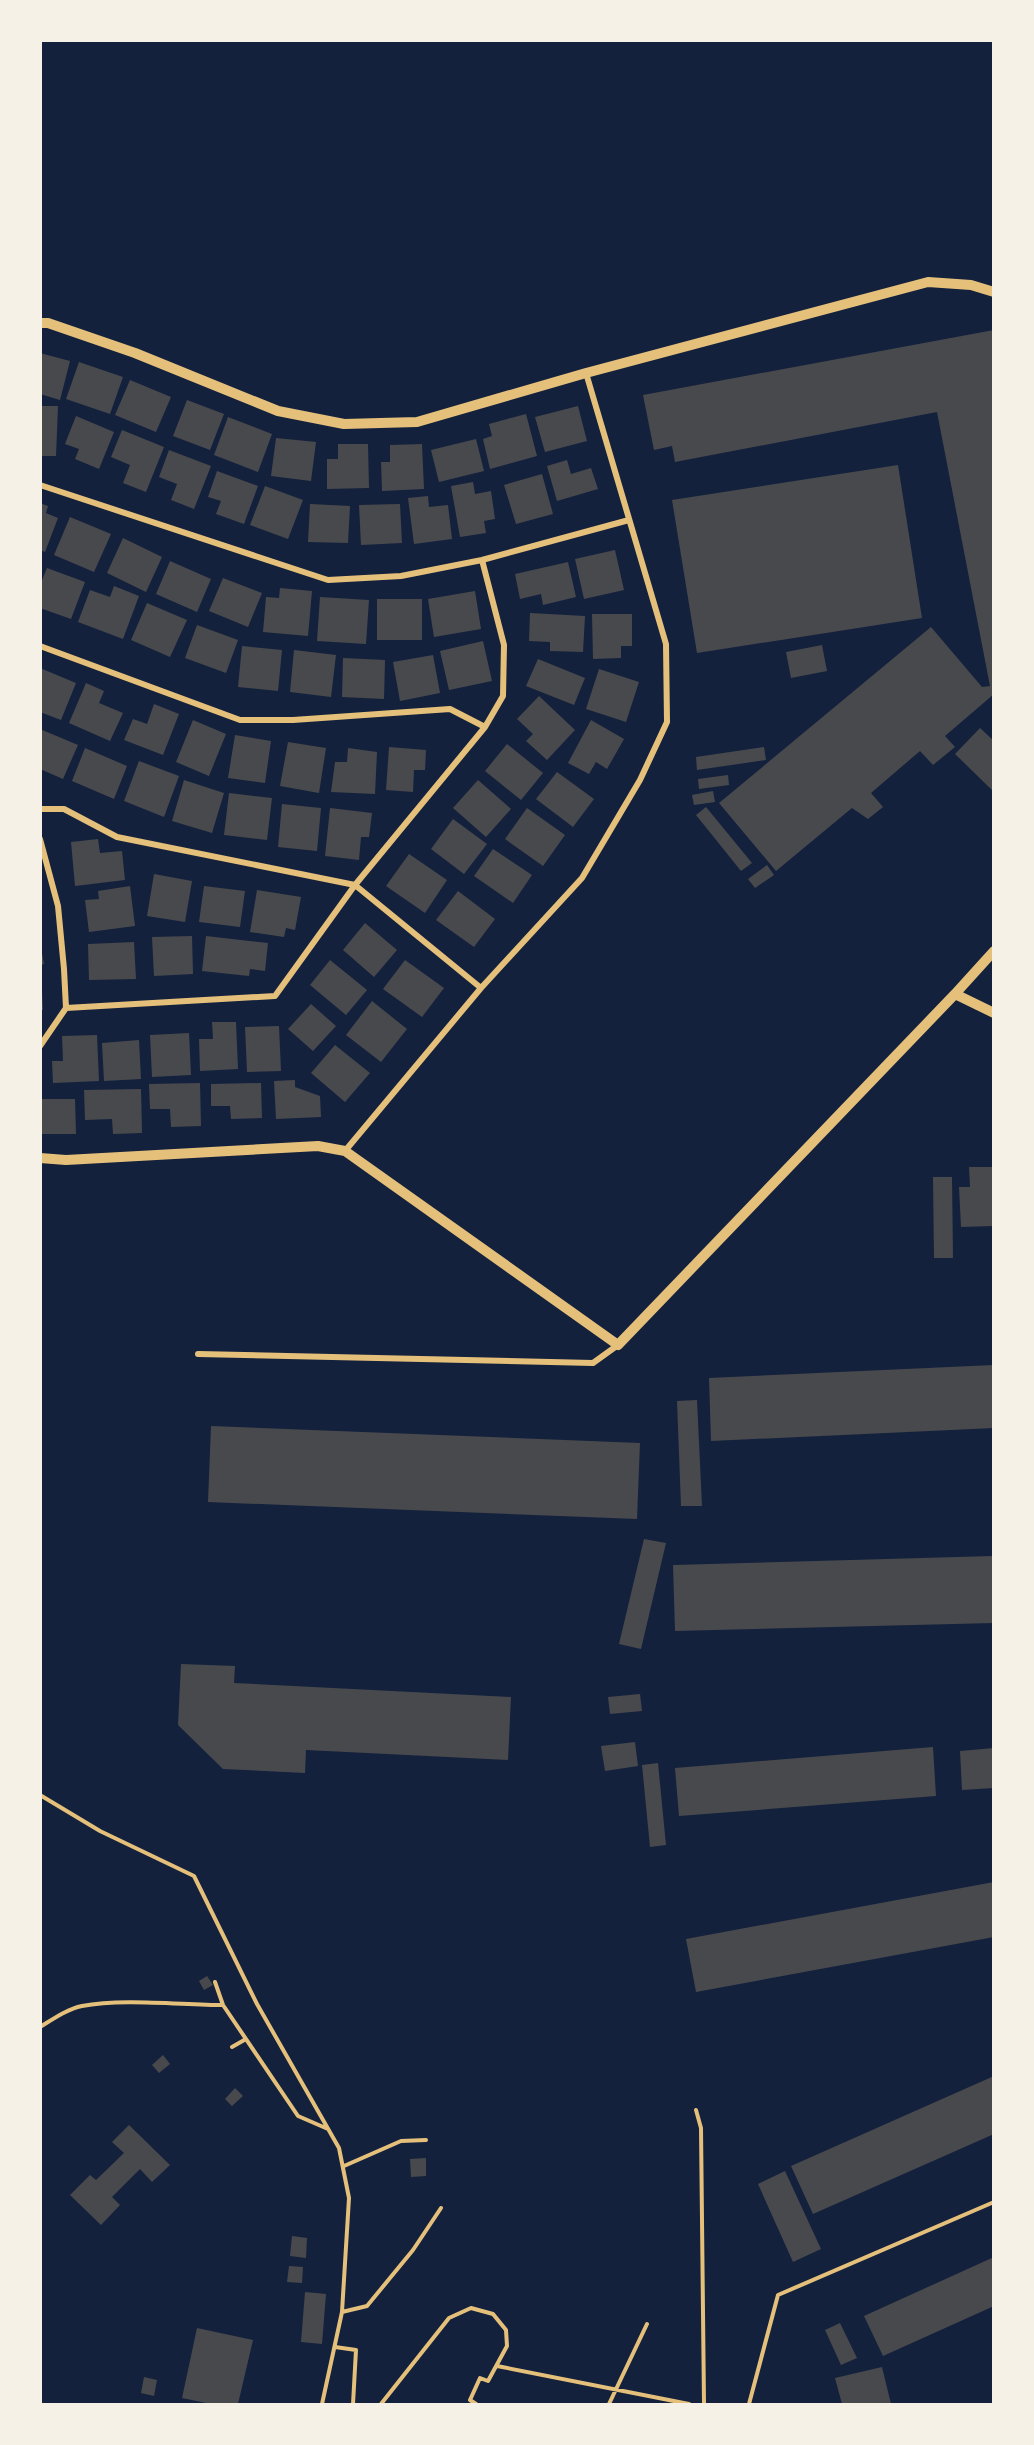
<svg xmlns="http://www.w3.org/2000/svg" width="1034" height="2445" viewBox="0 0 1034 2445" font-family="Jost,sans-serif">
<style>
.building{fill:#48494c}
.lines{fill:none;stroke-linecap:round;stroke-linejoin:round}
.path{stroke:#e5c07b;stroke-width:4}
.minor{stroke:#e5c07b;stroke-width:6}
.tertiary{stroke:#e5c07b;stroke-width:10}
</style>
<rect width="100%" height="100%" fill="#14213d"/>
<!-- building -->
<path class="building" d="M 994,330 L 994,694 L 945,736 L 955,747 L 933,765 L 920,751 L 871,793 L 883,807 L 868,819 L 852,808 L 776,871 L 719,803 L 931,627 L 982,687 L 990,686 L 937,412 L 675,462 L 672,446 L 654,450 L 643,395 Z
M 40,353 L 70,361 L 60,400 L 40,394 Z
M 79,362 L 123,377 L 110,414 L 66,399 Z
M 130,380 L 171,397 L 156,432 L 115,415 Z
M 187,400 L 224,414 L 210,450 L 173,436 Z
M 40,406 L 58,406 L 56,456 L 40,456 Z
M 578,406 L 587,441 L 545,452 L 535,417 Z
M 526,414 L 537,456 L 490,469 L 483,439 L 492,436 L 489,424 Z
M 76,416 L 114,432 L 99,469 L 75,459 L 79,449 L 65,444 Z
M 228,417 L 272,434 L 258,472 L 214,455 Z
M 122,430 L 164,447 L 146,492 L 123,483 L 130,465 L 111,457 Z
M 276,438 L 316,442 L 311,481 L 271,476 Z
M 476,439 L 484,471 L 439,482 L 431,450 Z
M 338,444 L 368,444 L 369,488 L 327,489 L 327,459 L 338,459 Z
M 422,444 L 424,489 L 382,491 L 381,462 L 390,462 L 390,445 Z
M 169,450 L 211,466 L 194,509 L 171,500 L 177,484 L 159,477 Z
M 567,460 L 571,474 L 591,468 L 598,489 L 557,501 L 547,466 Z
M 898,465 L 922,618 L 697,653 L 672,500 Z
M 217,471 L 258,486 L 244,524 L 216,514 L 221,501 L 208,497 Z
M 542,474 L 553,514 L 516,524 L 504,485 Z
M 473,482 L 475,494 L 491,491 L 495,519 L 484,521 L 486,533 L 460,537 L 451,486 Z
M 265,486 L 303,500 L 288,539 L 250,525 Z
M 428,496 L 429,507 L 448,505 L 452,539 L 414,544 L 408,498 Z
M 40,503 L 48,506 L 46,513 L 58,518 L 45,552 L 40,550 Z
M 310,504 L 350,506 L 348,543 L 308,542 Z
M 400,504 L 402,543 L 361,545 L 359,505 Z
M 70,517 L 111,534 L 94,572 L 54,555 Z
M 123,538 L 162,557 L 146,592 L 107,573 Z
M 615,550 L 624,590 L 584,599 L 575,559 Z
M 170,561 L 211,579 L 197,612 L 156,594 Z
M 568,562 L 576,597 L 543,605 L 541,594 L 520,599 L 515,574 Z
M 47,568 L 85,582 L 71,619 L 40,608 L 40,585 Z
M 223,578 L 262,593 L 248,627 L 209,611 Z
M 114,586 L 139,596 L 123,639 L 78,622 L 90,590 L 110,597 Z
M 280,588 L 312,591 L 308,636 L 263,632 L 266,597 L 279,598 Z
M 475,591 L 481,629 L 434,637 L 428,599 Z
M 320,597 L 369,600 L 366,644 L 317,641 Z
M 377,599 L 422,599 L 422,640 L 377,640 Z
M 147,603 L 187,620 L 170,657 L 131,640 Z
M 530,613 L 585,616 L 583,652 L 550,651 L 550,642 L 529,641 Z
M 592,614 L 632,614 L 632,646 L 621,646 L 621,658 L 593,659 Z
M 197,625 L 238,640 L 226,673 L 185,658 Z
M 483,641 L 492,681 L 449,690 L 440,651 Z
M 822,645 L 827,671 L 791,678 L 786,652 Z
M 242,646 L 282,650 L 278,691 L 238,687 Z
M 294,650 L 336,655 L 331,697 L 290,692 Z
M 433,655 L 440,693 L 400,701 L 393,662 Z
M 343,658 L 385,660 L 384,699 L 342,697 Z
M 538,659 L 585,678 L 574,705 L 526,686 Z
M 40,668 L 76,683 L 61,720 L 40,712 Z
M 599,669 L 639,682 L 626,722 L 586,709 Z
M 86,683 L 104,691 L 99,703 L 123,713 L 110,741 L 69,723 Z
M 539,696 L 575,730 L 547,760 L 526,741 L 533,734 L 517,719 Z
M 154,704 L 179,714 L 163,755 L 124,740 L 133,719 L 147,724 Z
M 193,720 L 226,734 L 209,776 L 176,762 Z
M 591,720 L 624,739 L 607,769 L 596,762 L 589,774 L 568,763 Z
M 980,728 L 994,741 L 994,792 L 955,754 Z
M 40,729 L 78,745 L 63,779 L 40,769 Z
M 235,735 L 271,741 L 265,783 L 228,778 Z
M 288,742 L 326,748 L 319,793 L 280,786 Z
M 507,744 L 543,773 L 521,800 L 485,771 Z
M 389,747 L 426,750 L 425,770 L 414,770 L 413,792 L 386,790 Z
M 764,747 L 766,760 L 697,770 L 696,757 Z
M 85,748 L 127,766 L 114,799 L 72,781 Z
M 348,748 L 377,752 L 375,794 L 331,792 L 335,762 L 347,762 Z
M 139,761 L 179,776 L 164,817 L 124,801 Z
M 557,772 L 594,799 L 573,827 L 536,799 Z
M 728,775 L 729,785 L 699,789 L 698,779 Z
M 184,780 L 224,793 L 212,833 L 172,821 Z
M 478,780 L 511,809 L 486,837 L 453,808 Z
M 713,791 L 715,802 L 694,805 L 692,795 Z
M 229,793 L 272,798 L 267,840 L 224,835 Z
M 282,804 L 321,808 L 317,851 L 278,847 Z
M 706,807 L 752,863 L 741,871 L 696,815 Z
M 330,808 L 372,813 L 369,837 L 361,837 L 359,860 L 325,856 Z
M 527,808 L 565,835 L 543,866 L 505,839 Z
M 453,819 L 487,844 L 464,874 L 431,849 Z
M 98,839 L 100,853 L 122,851 L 125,880 L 75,886 L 71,842 Z
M 493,849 L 532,875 L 513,903 L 474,876 Z
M 409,854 L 447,880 L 425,913 L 386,886 Z
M 767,865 L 774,875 L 755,888 L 748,879 Z
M 154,874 L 192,881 L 185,922 L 147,916 Z
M 130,886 L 135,926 L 89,932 L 85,900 L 99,899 L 98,891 Z
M 204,886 L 245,891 L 240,927 L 199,922 Z
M 257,890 L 301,897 L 295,930 L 286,928 L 284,937 L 250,932 Z
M 458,891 L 495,919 L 474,947 L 436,920 Z
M 365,923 L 397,950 L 374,977 L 343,950 Z
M 192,936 L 193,974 L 154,976 L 152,937 Z
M 206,936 L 268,943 L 265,971 L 250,969 L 249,976 L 202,971 Z
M 134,942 L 136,979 L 89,980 L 88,944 Z
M 40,943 L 44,964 L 40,965 Z
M 330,960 L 367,990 L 346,1015 L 310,985 Z
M 405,960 L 444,988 L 422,1017 L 383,989 Z
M 40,991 L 42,991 L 43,1010 L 40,1010 Z
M 372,1001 L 407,1029 L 381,1062 L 346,1035 Z
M 311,1004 L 336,1026 L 313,1051 L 288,1029 Z
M 212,1022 L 236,1022 L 238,1069 L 200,1071 L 199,1039 L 213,1039 Z
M 279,1026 L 281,1071 L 247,1072 L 245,1027 Z
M 189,1033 L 191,1075 L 152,1077 L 150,1035 Z
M 97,1035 L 99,1081 L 53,1083 L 52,1061 L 63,1061 L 62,1036 Z
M 139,1040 L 141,1079 L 104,1081 L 102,1043 Z
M 335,1045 L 370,1073 L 345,1102 L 311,1073 Z
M 295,1080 L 295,1087 L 320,1096 L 321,1117 L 276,1119 L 274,1081 Z
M 200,1083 L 201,1126 L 171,1127 L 170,1109 L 150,1109 L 149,1084 Z
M 261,1083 L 262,1118 L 231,1119 L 230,1106 L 211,1106 L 211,1084 Z
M 141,1089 L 142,1133 L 113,1134 L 112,1119 L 85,1120 L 84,1090 Z
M 40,1099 L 75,1099 L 76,1134 L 40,1134 Z
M 969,1167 L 994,1167 L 994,1226 L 961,1227 L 959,1187 L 970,1187 Z
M 933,1177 L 952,1177 L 953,1258 L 934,1258 Z
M 994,1365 L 994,1428 L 711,1441 L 709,1378 Z
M 697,1400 L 702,1506 L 681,1506 L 677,1401 Z
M 211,1426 L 640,1443 L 637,1519 L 208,1502 Z
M 644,1539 L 666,1543 L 641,1649 L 619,1644 Z
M 993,1556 L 994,1623 L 675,1631 L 673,1565 Z
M 181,1664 L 235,1666 L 234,1683 L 511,1697 L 508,1760 L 306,1750 L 305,1773 L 223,1769 L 178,1725 Z
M 640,1694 L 642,1711 L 610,1714 L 608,1697 Z
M 635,1742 L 638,1766 L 605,1771 L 601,1746 Z
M 933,1747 L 936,1796 L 679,1816 L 675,1768 Z
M 994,1748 L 994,1788 L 962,1790 L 960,1751 Z
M 658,1763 L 666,1845 L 650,1847 L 642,1765 Z
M 994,1882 L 994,1937 L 696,1992 L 686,1939 Z
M 207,1976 L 213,1985 L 204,1990 L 199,1981 Z
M 163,2055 L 170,2064 L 159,2073 L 152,2065 Z
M 994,2076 L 994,2134 L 813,2214 L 791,2166 Z
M 235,2088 L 243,2096 L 232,2106 L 225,2099 Z
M 129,2125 L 170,2165 L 152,2182 L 140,2169 L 112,2197 L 120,2205 L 101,2225 L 70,2195 L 90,2175 L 96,2180 L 124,2153 L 112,2142 Z
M 426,2158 L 426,2176 L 411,2177 L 410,2159 Z
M 785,2171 L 821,2249 L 793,2262 L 758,2184 Z
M 292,2236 L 307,2238 L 306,2258 L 290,2256 Z
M 994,2257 L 994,2306 L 883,2356 L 864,2316 Z
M 289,2266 L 303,2267 L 302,2283 L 287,2282 Z
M 305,2292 L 326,2294 L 322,2344 L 301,2342 Z
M 840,2323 L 857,2358 L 841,2365 L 825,2330 Z
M 197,2328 L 253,2340 L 238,2404 L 211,2404 L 182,2398 Z
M 882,2367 L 891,2404 L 842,2404 L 835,2378 Z
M 144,2377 L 157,2380 L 154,2396 L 141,2393 Z"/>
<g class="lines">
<!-- path -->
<path class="path" d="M 40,1795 L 100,1831 L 194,1876 L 257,2004 L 339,2148 L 349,2198 L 342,2312 L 322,2404
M 215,1982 L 223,2005 L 298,2116 L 328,2129
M 40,2027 C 53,2019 67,2009 82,2006 C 122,1998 182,2005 223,2005
M 232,2047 L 246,2039
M 696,2110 L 701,2128 L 704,2404
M 344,2166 L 401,2141 L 426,2140
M 342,2312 L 367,2306 L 413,2250 L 441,2208
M 335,2347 L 356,2350 L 353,2404
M 497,2366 L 689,2404
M 381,2404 L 449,2318 L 471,2308 L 493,2314 L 506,2330 L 507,2346 L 488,2381 L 480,2378 L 470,2400 L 476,2404
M 609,2404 L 647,2324
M 749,2404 L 778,2295 L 994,2202"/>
<!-- minor -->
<path class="minor" d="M 40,485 L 328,580 L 401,576 L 482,560 L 629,520
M 40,646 L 240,720 L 293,720 L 450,709 L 485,727
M 40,809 L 64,809 L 117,837 L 355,885 L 481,988
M 40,839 L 58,906 L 64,969 L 66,1008 L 40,1046
M 66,1008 L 275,996 L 355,885 L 485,727 L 503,696 L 504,645 L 482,560
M 345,1151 L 481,988 L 582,878 L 640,780 L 667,722 L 666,644 L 586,373
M 198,1354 L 593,1363 L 618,1345"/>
<!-- tertiary -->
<path class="tertiary" d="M 40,323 L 48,323 L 135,353 L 278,411 L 344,424 L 417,422 L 586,373 L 928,282 L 971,285 L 994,292
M 955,994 L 994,1013
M 40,1158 L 66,1160 L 318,1146 L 345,1151 L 618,1345 L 955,994 L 994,951"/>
</g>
<!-- border -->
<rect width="1034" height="2445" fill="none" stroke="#f6f1e7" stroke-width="84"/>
</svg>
